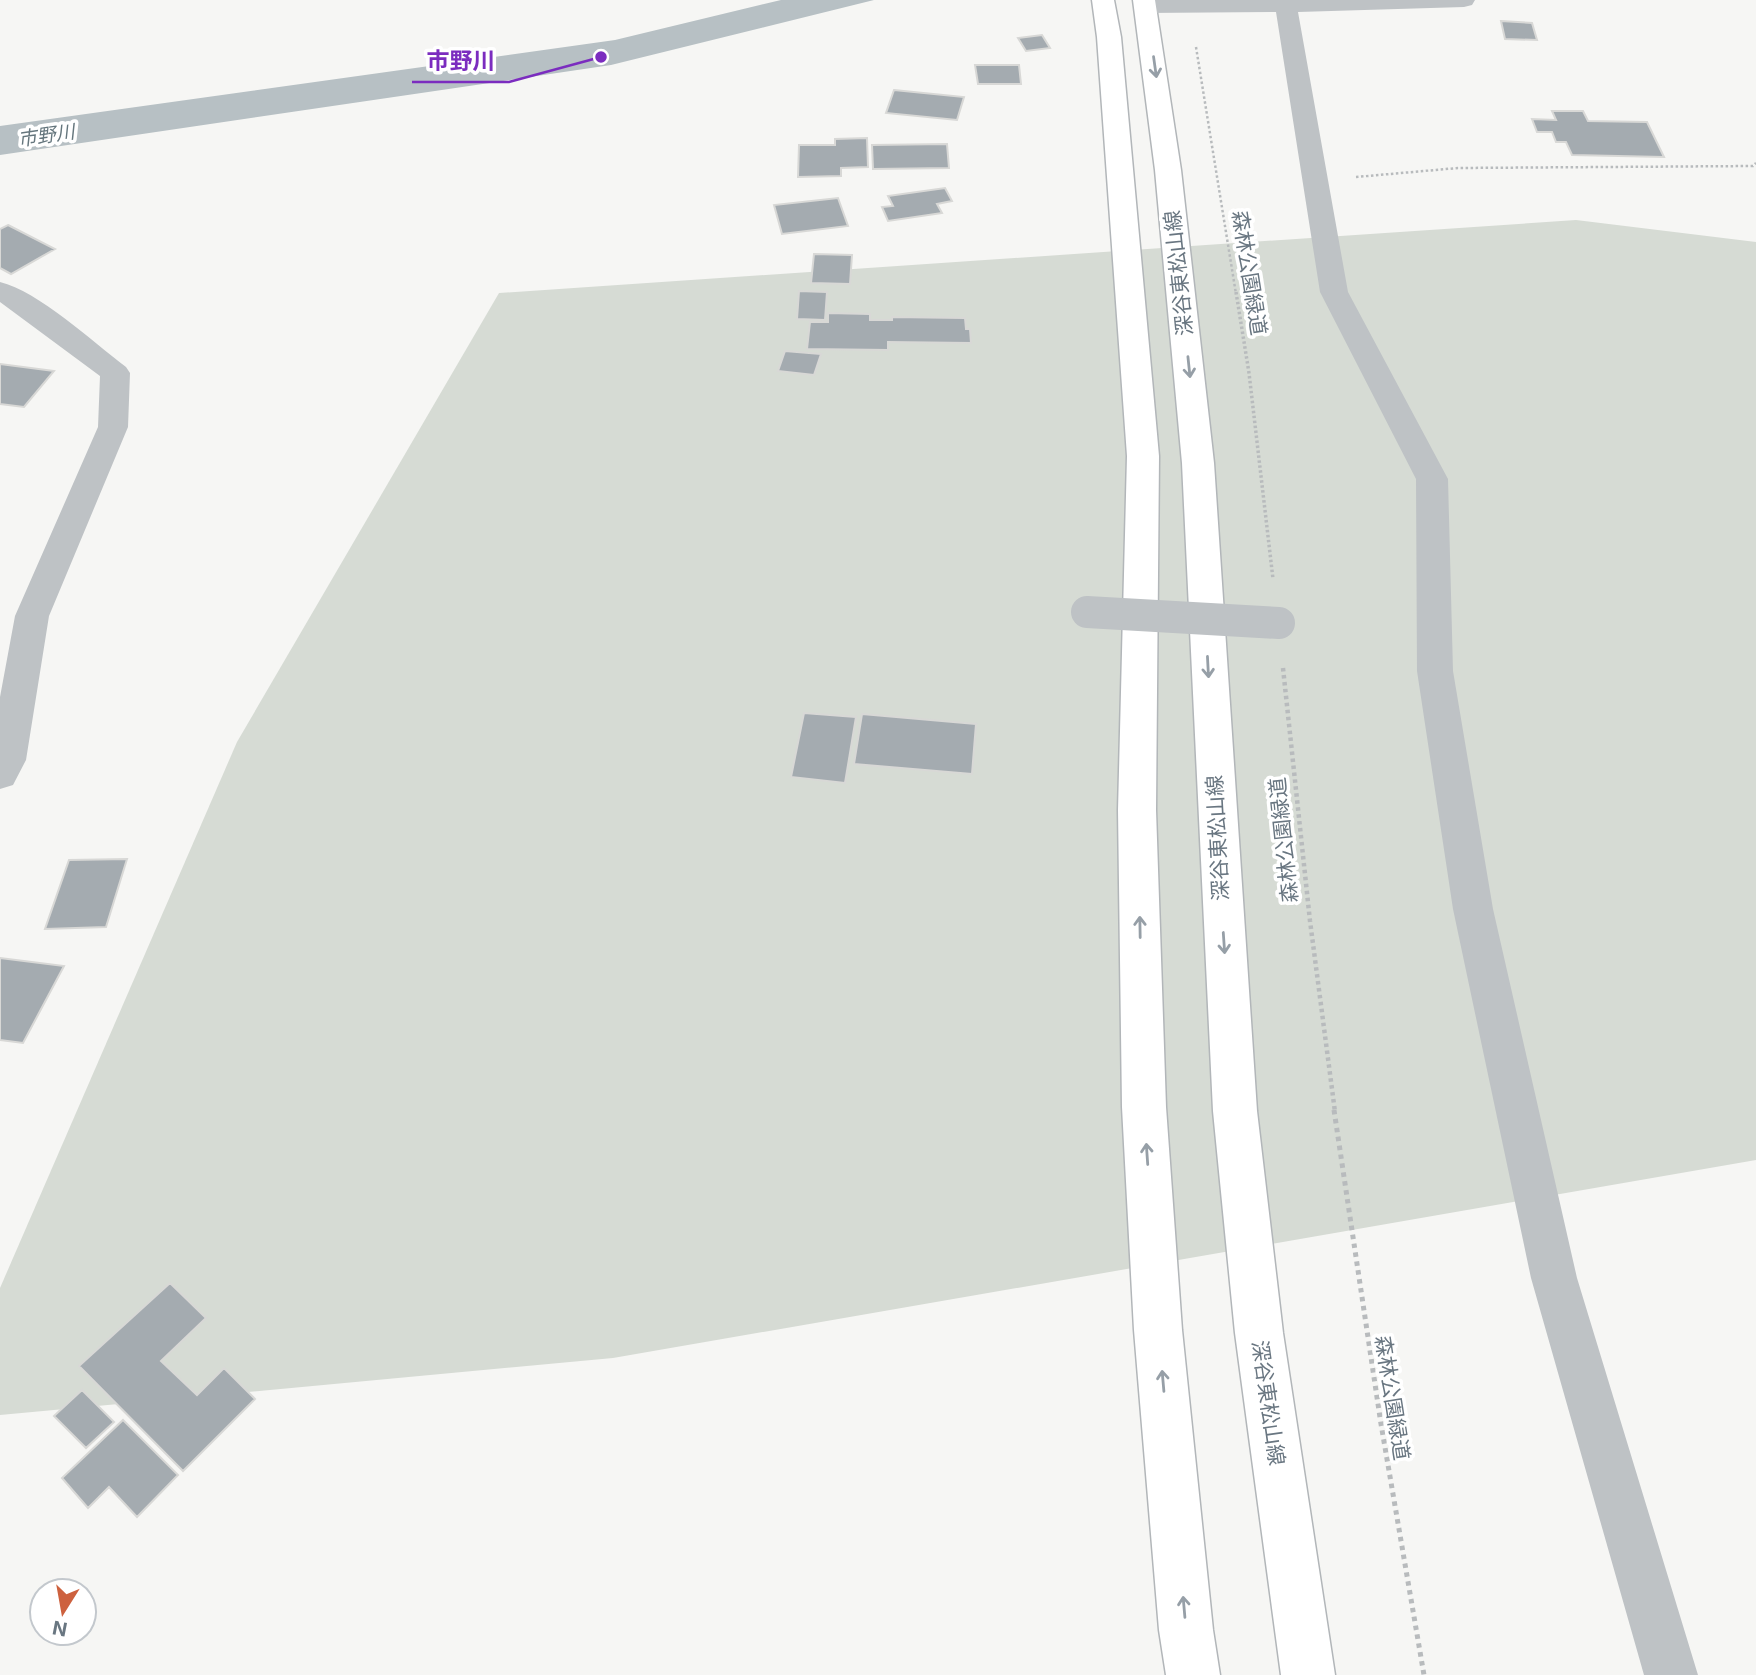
<svg xmlns="http://www.w3.org/2000/svg" width="1756" height="1675" viewBox="0 0 1756 1675" font-family="Inter,'Noto Sans JP',sans-serif">
<style>
.green{fill:#d6dbd4}
.water{fill:#b7c0c4}
.building{fill:#a4abb0;stroke:#d8d8d6;stroke-width:2}
.lines{fill:none;stroke-linecap:round;stroke-linejoin:round}
.primary-casing{stroke:#b2b6b9;stroke-width:3}
.path-far3{stroke:#b8bbbd;stroke-width:2.5;stroke-dasharray:2.5 2.5;stroke-linecap:butt}
.path-far2{stroke:#b8bbbd;stroke-width:3.5;stroke-dasharray:2.5 2.5;stroke-linecap:butt}
.path-far1{stroke:#b8bbbd;stroke-width:4.5;stroke-dasharray:3.5 3.5;stroke-linecap:butt}
.path{stroke:#b8bbbd;stroke-width:5;stroke-dasharray:4.5 4.5;stroke-linecap:butt}
.minor{fill:#bec2c5;fill-rule:evenodd}
.primary{fill:#fff;fill-rule:evenodd}
.minor-bridge{stroke:#bec2c5;stroke-width:32}
.oneway{stroke:#969fa7}
.labels{text-anchor:middle;stroke-width:7;stroke-linejoin:round;paint-order:stroke}
.far-water-label{font-size:19px;font-style:italic;fill:#65767d;stroke:#fff}
.street-label{font-size:21px;fill:#697681;stroke:#fff}
.leader{fill:none;stroke:#7b2cbf;stroke-width:2.5}
.callout-dot{fill:#7b2cbf;stroke:#fff;stroke-width:2.5}
.callout-label{font-size:23px;text-anchor:middle;font-weight:bold;fill:#7b2cbf;stroke:#fff;stroke-width:7;stroke-linejoin:round;paint-order:stroke}
</style>
<rect width="100%" height="100%" fill="#f6f6f4"/>
<!-- green -->
<path class="green" d="M 1576,220 L 1756,242 L 1756,1160 L 613,1358 L 0,1415 L 0,1288 L 237,742 L 499,293 Z"/>
<!-- water -->
<path class="water" d="M 781,0 L 874,0 L 611,65 L 0,155 L 0,126 L 615,40 Z"/>
<!-- building -->
<path class="building" d="M 1501,21 L 1532,23 L 1537,40 L 1505,39 Z
M 1042,35 L 1050,48 L 1026,51 L 1018,38 Z
M 975,65 L 1019,65 L 1021,84 L 978,84 Z
M 894,90 L 964,97 L 957,120 L 886,113 Z
M 1552,111 L 1583,111 L 1588,121 L 1647,122 L 1664,157 L 1572,155 L 1566,142 L 1556,142 L 1552,132 L 1537,132 L 1532,119 L 1556,120 Z
M 867,138 L 868,167 L 841,168 L 841,176 L 798,177 L 799,145 L 835,145 L 835,139 Z
M 947,144 L 949,168 L 873,169 L 872,145 Z
M 945,188 L 952,201 L 937,204 L 942,213 L 888,221 L 882,207 L 893,206 L 888,196 Z
M 838,198 L 848,226 L 782,234 L 774,205 Z
M 8,225 L 55,249 L 11,274 L 0,268 L 0,229 Z
M 814,254 L 852,255 L 850,284 L 811,283 Z
M 799,291 L 827,292 L 825,320 L 797,319 Z
M 828,313 L 870,314 L 870,320 L 892,320 L 892,317 L 965,318 L 966,329 L 970,329 L 971,343 L 888,342 L 888,350 L 807,349 L 810,322 L 828,322 Z
M 785,351 L 821,354 L 814,375 L 778,371 Z
M 0,364 L 54,371 L 24,407 L 0,404 Z
M 804,713 L 856,717 L 845,783 L 791,777 Z
M 862,714 L 976,724 L 972,774 L 854,764 Z
M 127,859 L 106,927 L 45,929 L 69,860 Z
M 0,958 L 64,966 L 23,1043 L 0,1040 Z
M 170,1283 L 206,1318 L 161,1361 L 197,1395 L 224,1368 L 255,1399 L 183,1471 L 79,1366 Z
M 82,1390 L 114,1422 L 86,1448 L 54,1416 Z
M 123,1420 L 178,1475 L 137,1517 L 109,1487 L 88,1508 L 62,1478 Z"/>
<g class="lines">
<!-- primary casing -->
<g class="primary-casing">
<path id="primary" d="M 1092,0 L 1114,0 L 1121,37 L 1159,456 L 1156,810 L 1166,1107 L 1182,1330 L 1213,1630 L 1220,1675 L 1166,1675 L 1159,1630 L 1134,1330 L 1122,1107 L 1118,810 L 1127,456 L 1097,37 Z
M 1133,0 L 1155,0 L 1181,170 L 1214,463 L 1257,1111 L 1283,1333 L 1335,1675 L 1281,1675 L 1235,1333 L 1213,1111 L 1182,463 L 1155,170 Z"/>
</g>
<!-- path-far3 -->
<path class="path-far3" d="M 1196,47 L 1236,294
M 1356,177 L 1458,168 L 1753,166 L 1756,163"/>
<!-- path-far2 -->
<path class="path-far2" d="M 1236,292 L 1249,373 L 1273,579"/>
<!-- path-far1 -->
<path class="path-far1" d="M 1283,668 L 1310,921 L 1335,1112"/>
<!-- path -->
<path class="path" d="M 1334,1110 L 1381,1424 L 1424,1675"/>
<!-- minor -->
<path class="minor" d="M 1142,0 L 1475,0 L 1472,5 L 1464,7 L 1298,12 L 1348,292 L 1448,479 L 1453,671 L 1493,909 L 1577,1278 L 1698,1675 L 1644,1675 L 1531,1278 L 1453,909 L 1417,671 L 1416,479 L 1320,292 L 1276,12 L 1145,13 L 1137,11 L 1134,6 Z
M 0,282 C 38,291 93,342 126,367 L 130,373 L 128,427 L 49,616 L 26,760 L 13,785 L 0,789 L 0,697 L 15,616 L 98,427 L 100,376 L 0,302 Z"/>
<!-- primary -->
<use href="#primary" class="primary"/>
<!-- minor-bridge -->
<path class="minor-bridge" d="M 1087,612 L 1279,623"/>
</g>
<!-- one-way arrows -->
<defs><path id="oneway-shaft" d="M-6 0H5M1.5-3L5.5 0L1.5 3" fill="none" stroke-width="1.6" stroke-linecap="round" stroke-linejoin="round" transform="scale(1.75)"/></defs>
<g class="oneway">
<use href="#oneway-shaft" transform="translate(1155 67) rotate(82)"/>
<use href="#oneway-shaft" transform="translate(1189 367) rotate(84)"/>
<use href="#oneway-shaft" transform="translate(1208 667) rotate(87)"/>
<use href="#oneway-shaft" transform="translate(1140 927) rotate(-91)"/>
<use href="#oneway-shaft" transform="translate(1224 943) rotate(86)"/>
<use href="#oneway-shaft" transform="translate(1147 1154) rotate(-94)"/>
<use href="#oneway-shaft" transform="translate(1163 1381) rotate(-95)"/>
<use href="#oneway-shaft" transform="translate(1184 1607) rotate(-95)"/>
</g>
<g class="labels">
<!-- far-water labels -->
<g class="far-water-label">
<text transform="translate(46 135) rotate(-8)" y="7">市野川</text>
</g>
<!-- street labels -->
<g class="street-label">
<text transform="translate(1179 273) rotate(-96)" y="7">深谷東松山線</text>
<text transform="translate(1249 273) rotate(81)" y="7">森林公園緑道</text>
<text transform="translate(1218 838) rotate(-93)" y="7">深谷東松山線</text>
<text transform="translate(1284 840) rotate(-96)" y="7">森林公園緑道</text>
<text transform="translate(1392 1398) rotate(81)" y="7">森林公園緑道</text>
<text transform="translate(1268 1403) rotate(82)" y="7">深谷東松山線</text>
</g>
</g>
<!-- callouts -->
<path class="leader" d="M601 57L509 82H412"/>
<circle class="callout-dot" cx="601" cy="57" r="7"/>
<g class="callout-label">
<text x="461" y="69">市野川</text>
</g>
<!-- north arrow -->
<g transform="translate(63 1612) rotate(191)"><circle r="33" fill="#ffffff" stroke="#c3c8cd" stroke-width="2"/>
<path d="M0-5L12 26L0 18L-12 26Z" fill="#cd613e"/>
<text y="-10" font-size="19" font-weight="bold" text-anchor="middle" fill="#697681">N</text>
</g>
</svg>
